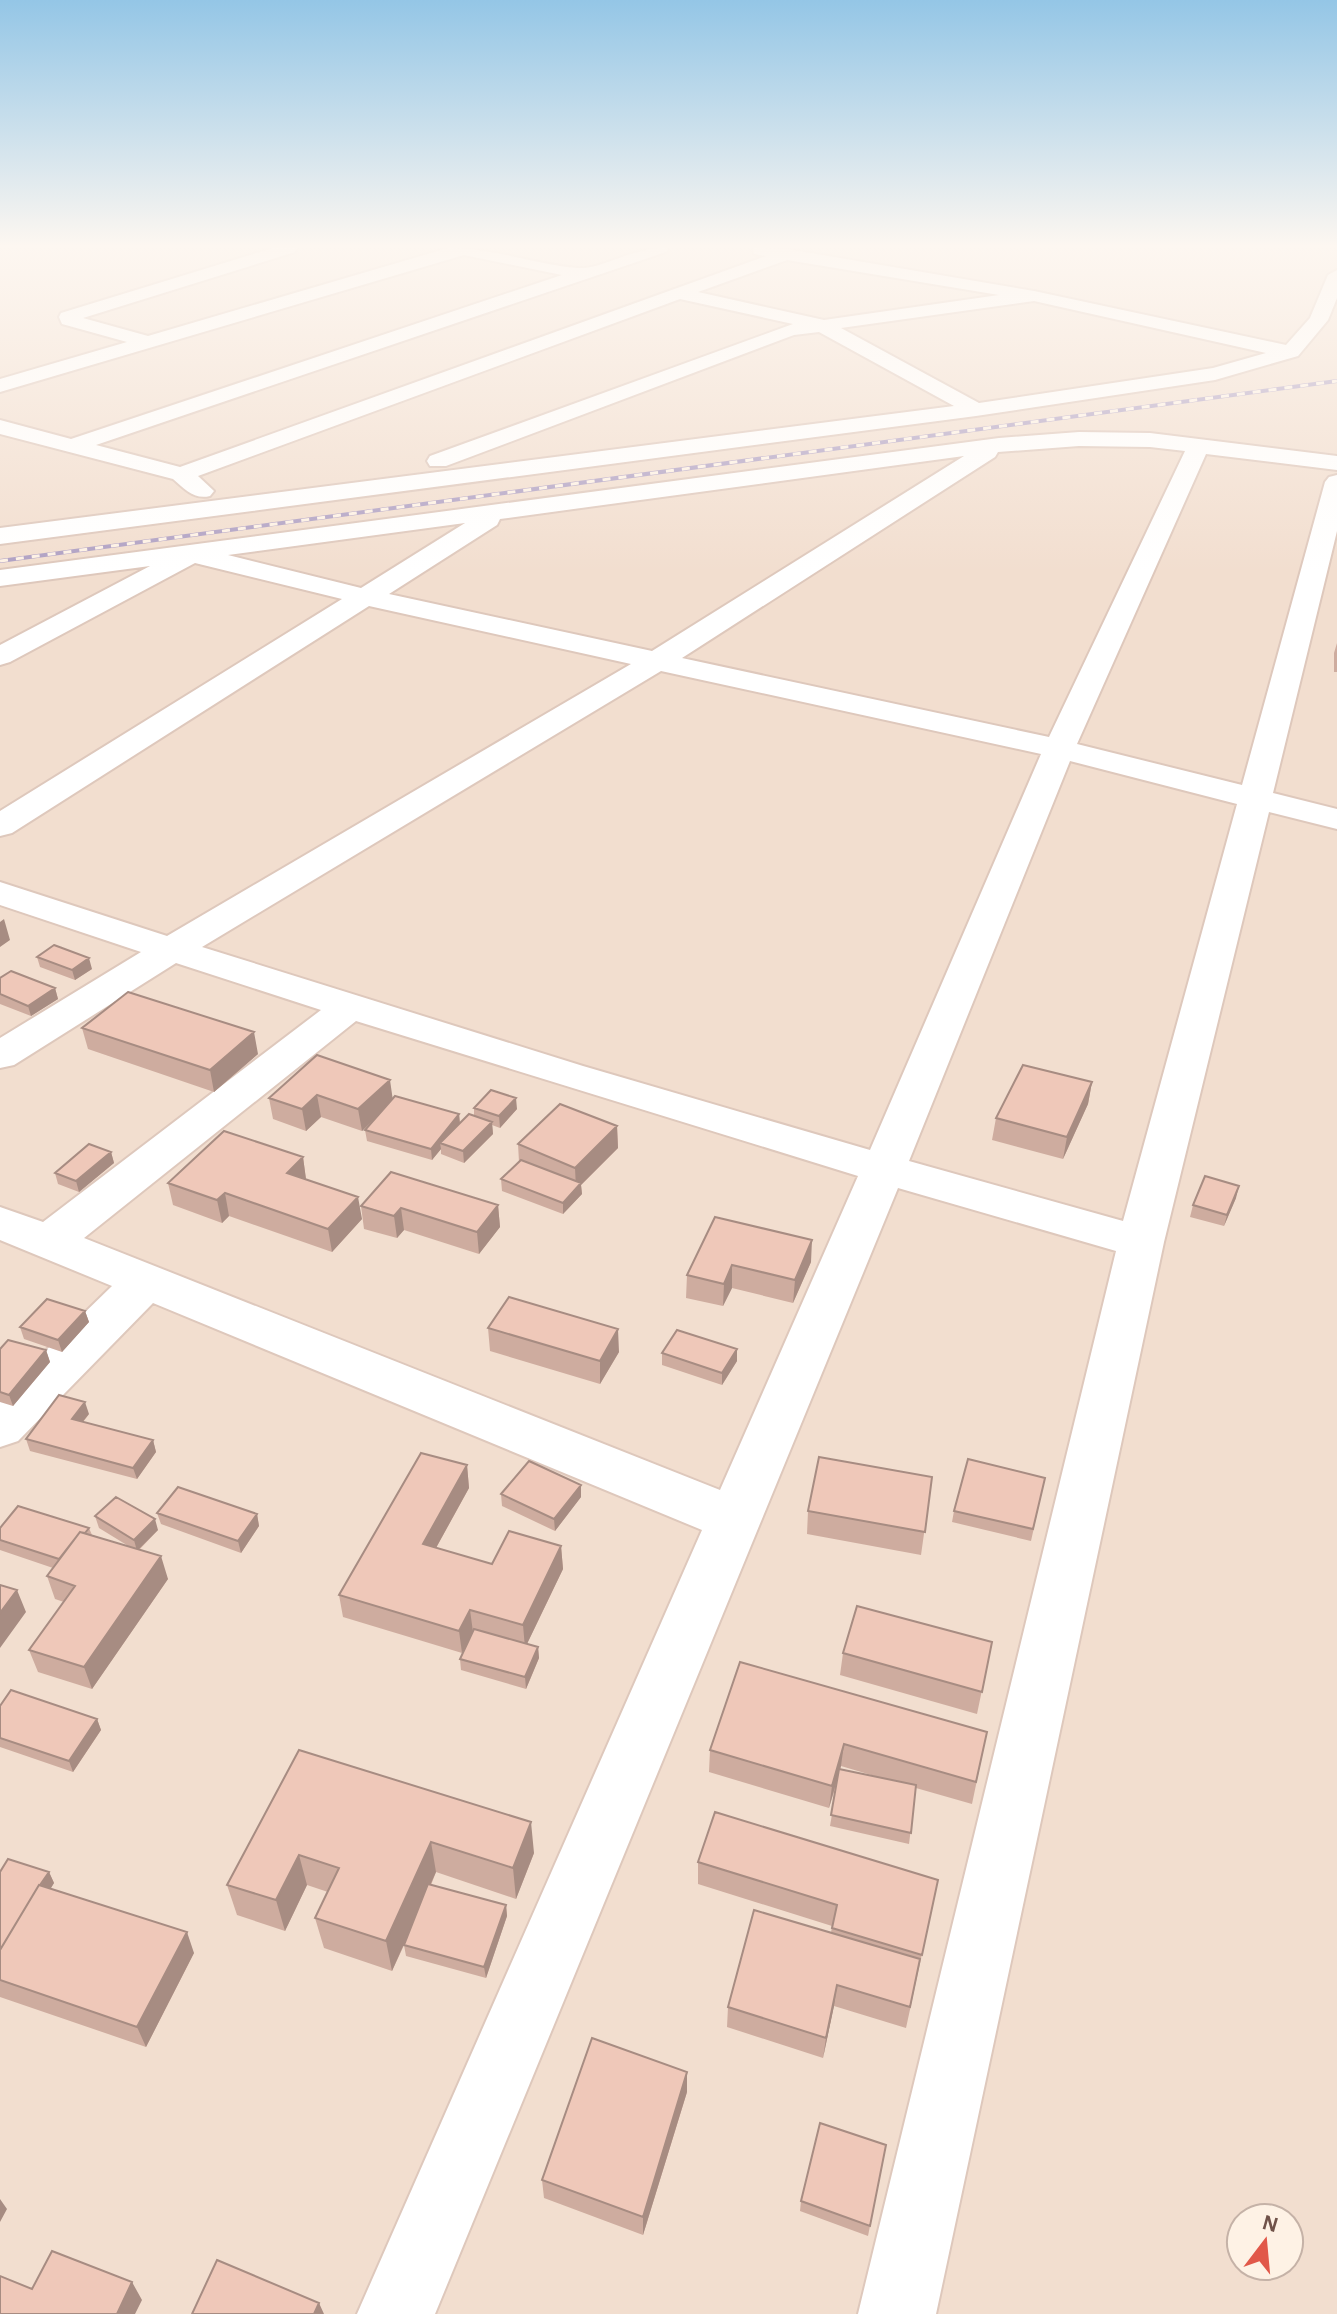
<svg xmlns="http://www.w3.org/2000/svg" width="1337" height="2314" viewBox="0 0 1337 2314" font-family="'Alegreya Sans',sans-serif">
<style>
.residential{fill:#f2decf;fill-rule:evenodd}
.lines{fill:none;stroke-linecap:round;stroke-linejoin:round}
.minor-casing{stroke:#dec8bc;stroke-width:4}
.minor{fill:#fff;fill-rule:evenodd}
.rail-casing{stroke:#afa0c3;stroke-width:4}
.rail{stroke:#fef2e5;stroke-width:3;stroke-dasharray:8;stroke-linecap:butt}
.wall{fill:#ceac9f;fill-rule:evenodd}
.shaded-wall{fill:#a78c82}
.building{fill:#efc8b9;stroke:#a78c82;stroke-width:2}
</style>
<rect width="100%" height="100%" fill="#fbede0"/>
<!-- residential -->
<path class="residential" d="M 0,248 L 1337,248 L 1337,2314 L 0,2314 ZM 1241,2218 L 1289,2218 L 1289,2266 L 1241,2266 Z"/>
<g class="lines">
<!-- minor casing -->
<g class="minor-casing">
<path id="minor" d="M 273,248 L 297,248 L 295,252 L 83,318 L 148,336 L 448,248 C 493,248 534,264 578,268 C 602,270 634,246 668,248 L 666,252 L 96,445 L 180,467 L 766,256 L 754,254 L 753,248 L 787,249 L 1034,291 L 1286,345 L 1310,318 L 1328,275 L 1337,270 L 1337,298 L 1328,320 L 1298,356 L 1215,380 L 976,416 L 0,544 L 0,528 L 954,406 L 819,332 L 794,335 L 446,466 L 430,466 L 427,461 L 430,456 L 793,324 L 680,299 L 198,476 L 214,491 L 210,496 C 194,500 185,489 173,479 L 0,434 L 0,420 L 71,439 L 562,275 L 464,255 L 0,392 L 0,379 L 127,342 L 62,324 L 59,317 L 61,313 ZM 787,260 L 999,295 L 824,320 L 698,292 ZM 1034,301 L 1266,353 L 1213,368 L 979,403 L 841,328 Z
M 1079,432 L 1150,433 L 1337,456 L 1337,470 L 1206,454 L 1077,744 L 1242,785 L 1325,482 L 1329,477 L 1337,475 L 1337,531 L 1273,793 L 1337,809 L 1337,829 L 1269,812 L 1164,1242 L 936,2314 L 858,2314 L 1116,1251 L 898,1188 L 435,2314 L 357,2314 L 702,1530 L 153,1303 L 18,1441 L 0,1447 L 0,1395 L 112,1286 L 0,1240 L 0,1207 L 43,1222 L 321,1010 L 176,963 L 14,1065 L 0,1068 L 0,1038 L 141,952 L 0,905 L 0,882 L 167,936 L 631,664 L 369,606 L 12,833 L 0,836 L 0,811 L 342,599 L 195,563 L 10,662 L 0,665 L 0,645 L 150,566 L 0,586 L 0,570 L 999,438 ZM 1079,446 L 1150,447 L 1185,451 L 1049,737 L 682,658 L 995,457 L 998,452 ZM 964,456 L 652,651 L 389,594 L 497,525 L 500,519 ZM 465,523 L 361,588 L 228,555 ZM 661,671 L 1041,754 L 870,1150 L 583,1066 L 202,947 ZM 1070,761 L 1237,804 L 1123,1221 L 909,1161 ZM 356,1021 L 858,1176 L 720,1490 L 84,1238 Z"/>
</g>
<!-- minor -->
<use href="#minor" class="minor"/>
<!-- rail casing -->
<g class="rail-casing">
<path id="rail" d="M 0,561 L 1337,381"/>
</g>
<!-- rail -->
<use href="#rail" class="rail"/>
</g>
<!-- wall -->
<path class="wall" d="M 1337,643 L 1337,672 L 1334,672 L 1334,653 Z
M 37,957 L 92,969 L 75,980 L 40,967 Z
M 0,978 L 55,988 L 58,999 L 31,1016 L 0,1004 Z
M 82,1028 L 258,1054 L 214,1092 L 88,1049 Z
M 317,1055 L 392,1099 L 459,1114 L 460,1123 L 474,1116 L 474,1108 L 517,1109 L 500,1128 L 492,1125 L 493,1134 L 464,1163 L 441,1154 L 441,1149 L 432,1160 L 367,1141 L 365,1130 L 376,1117 L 362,1131 L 321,1117 L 306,1131 L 273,1119 L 269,1098 Z
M 1092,1082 L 1088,1104 L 1063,1159 L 992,1140 L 996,1118 Z
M 617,1126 L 618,1148 L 581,1185 L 582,1194 L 563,1214 L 502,1191 L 501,1179 L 519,1162 L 518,1144 Z
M 111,1152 L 114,1163 L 79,1192 L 58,1184 L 55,1173 Z
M 303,1157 L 306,1180 L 362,1219 L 332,1252 L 229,1216 L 222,1223 L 173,1205 L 168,1183 Z
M 1236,1198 L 1224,1226 L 1190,1217 L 1193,1205 Z
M 498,1205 L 500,1227 L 479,1254 L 404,1230 L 397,1238 L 364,1229 L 361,1206 Z
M 715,1217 L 811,1262 L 793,1303 L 732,1288 L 723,1306 L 686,1298 L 687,1275 Z
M 85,1311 L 89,1322 L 62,1352 L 24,1339 L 20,1327 Z
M 488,1328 L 619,1352 L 600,1384 L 490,1351 Z
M 0,1349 L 46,1350 L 50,1362 L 13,1406 L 0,1402 Z
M 662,1353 L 737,1361 L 722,1385 L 662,1365 Z
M 89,1414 L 83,1422 L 153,1440 L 156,1452 L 137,1479 L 30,1451 L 26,1439 Z
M 467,1465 L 469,1488 L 436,1548 L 492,1564 L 561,1546 L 563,1569 L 527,1644 L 538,1647 L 539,1658 L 526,1689 L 461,1670 L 460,1659 L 462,1653 L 343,1617 L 339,1595 Z
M 932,1477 L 921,1555 L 807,1534 L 808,1511 Z
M 1045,1478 L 1031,1541 L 952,1522 L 954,1511 Z
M 581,1485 L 581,1497 L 555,1531 L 502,1506 L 501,1494 Z
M 157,1513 L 257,1514 L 259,1526 L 241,1553 L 161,1524 Z
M 95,1516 L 158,1530 L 139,1550 L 168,1579 L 92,1689 L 38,1672 L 29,1650 L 64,1602 L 55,1599 L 47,1576 L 53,1568 L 0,1550 L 0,1528 L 89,1528 L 92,1535 L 130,1547 L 99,1528 Z
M 992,1642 L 977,1714 L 840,1675 L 843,1653 Z
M 0,1706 L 97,1719 L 101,1730 L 73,1772 L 0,1747 Z
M 987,1732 L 972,1804 L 916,1788 L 909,1844 L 830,1826 L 838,1779 L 829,1808 L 709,1772 L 710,1750 ZM 841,1766 L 878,1777 L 840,1769 Z
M 299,1750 L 534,1853 L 516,1899 L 436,1872 L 431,1885 L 506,1905 L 507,1916 L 486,1978 L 406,1956 L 404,1945 L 406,1941 L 392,1971 L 324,1948 L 315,1918 L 328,1892 L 307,1885 L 285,1931 L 237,1915 L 227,1885 Z
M 698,1862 L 938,1880 L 906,2028 L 834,2006 L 823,2058 L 727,2027 L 728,2007 L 831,1933 L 832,1926 L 698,1884 Z
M 0,1872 L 49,1872 L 54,1883 L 50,1889 L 194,1953 L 146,2047 L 0,1997 Z
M 687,2092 L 643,2235 L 544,2198 L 542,2180 Z
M 886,2145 L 868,2236 L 800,2211 L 801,2201 Z"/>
<!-- shaded-wall -->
<path class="shaded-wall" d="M 4,919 L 10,940 L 0,947 L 0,922 Z
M 89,958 L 92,969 L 75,980 L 72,970 Z
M 55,988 L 58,999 L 31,1016 L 28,1006 Z
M 254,1032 L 258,1054 L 214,1092 L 210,1070 Z
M 390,1080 L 393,1101 L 362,1131 L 358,1109 Z
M 1092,1082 L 1088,1104 L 1063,1159 L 1067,1137 Z
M 317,1095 L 321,1117 L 306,1131 L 302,1109 Z
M 516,1098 L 517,1109 L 500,1128 L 499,1116 Z
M 459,1114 L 460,1125 L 440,1143 L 441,1149 L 432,1160 L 431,1149 Z
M 492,1122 L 493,1134 L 464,1163 L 463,1151 Z
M 617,1126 L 618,1148 L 581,1185 L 582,1194 L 563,1214 L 563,1203 L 576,1188 L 575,1168 Z
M 111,1152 L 114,1163 L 79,1192 L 76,1181 Z
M 303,1157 L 306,1179 L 291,1195 L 287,1173 Z
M 1239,1186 L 1236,1198 L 1224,1226 L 1227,1215 Z
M 225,1193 L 229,1216 L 222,1223 L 217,1200 Z
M 358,1197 L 362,1219 L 332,1252 L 328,1229 Z
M 498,1205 L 500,1227 L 479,1254 L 477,1232 Z
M 401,1208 L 404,1230 L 397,1238 L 394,1216 Z
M 812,1240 L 811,1262 L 793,1303 L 795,1280 Z
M 732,1265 L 732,1288 L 723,1306 L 724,1284 Z
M 85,1311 L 89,1322 L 62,1352 L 58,1340 Z
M 618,1329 L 619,1352 L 600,1384 L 600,1361 Z
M 737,1349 L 737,1361 L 722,1385 L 722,1373 Z
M 46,1350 L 50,1362 L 13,1406 L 9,1395 Z
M 85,1402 L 89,1414 L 76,1430 L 72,1419 Z
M 153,1440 L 156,1452 L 137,1479 L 133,1468 Z
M 467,1465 L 469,1488 L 426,1566 L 423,1544 Z
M 581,1485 L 581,1497 L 555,1531 L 554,1519 Z
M 257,1514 L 259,1526 L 241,1553 L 238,1541 Z
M 155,1519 L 158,1530 L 137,1551 L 134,1540 Z
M 561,1546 L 563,1569 L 525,1648 L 523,1625 Z
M 161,1556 L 168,1579 L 92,1689 L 84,1667 Z
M 17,1590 L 26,1612 L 0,1648 L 0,1613 Z
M 470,1610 L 473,1632 L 462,1653 L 459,1631 Z
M 538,1647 L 539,1658 L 526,1689 L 525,1677 Z
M 97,1719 L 101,1730 L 73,1772 L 69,1761 Z
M 844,1744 L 841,1766 L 829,1808 L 832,1786 Z
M 531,1822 L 534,1853 L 516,1899 L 513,1868 Z
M 431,1842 L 436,1872 L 392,1971 L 386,1941 Z
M 299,1855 L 307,1885 L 285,1931 L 276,1900 Z
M 49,1872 L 54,1883 L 0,1972 L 0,1952 Z
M 506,1905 L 507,1916 L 486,1978 L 484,1967 Z
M 187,1932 L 194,1953 L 146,2047 L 137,2027 Z
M 837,1985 L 834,2006 L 823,2058 L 826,2038 Z
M 687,2072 L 687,2092 L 643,2235 L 643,2217 Z
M 0,2199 L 7,2209 L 0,2222 Z
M 132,2282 L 142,2300 L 135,2314 L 117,2314 Z
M 319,2303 L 324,2314 L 314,2314 Z"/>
<!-- building -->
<path class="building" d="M 54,945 L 89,958 L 72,970 L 37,957 Z
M 11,971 L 55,988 L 28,1006 L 0,994 L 0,978 Z
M 128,992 L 254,1032 L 210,1070 L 82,1028 Z
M 317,1055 L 390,1080 L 358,1109 L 317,1095 L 302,1109 L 269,1098 Z
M 1023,1065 L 1092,1082 L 1067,1137 L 996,1118 Z
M 491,1090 L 516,1098 L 499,1116 L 474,1108 Z
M 395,1096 L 459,1114 L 431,1149 L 365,1130 Z
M 560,1104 L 617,1126 L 575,1168 L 518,1144 Z
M 469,1114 L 492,1122 L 463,1151 L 440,1143 Z
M 224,1131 L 303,1157 L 287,1173 L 358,1197 L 328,1229 L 225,1193 L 217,1200 L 168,1183 Z
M 89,1144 L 111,1152 L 76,1181 L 55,1173 Z
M 521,1160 L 581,1183 L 563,1203 L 501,1179 Z
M 391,1172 L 498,1205 L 477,1232 L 401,1208 L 394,1216 L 361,1206 Z
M 1205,1176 L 1239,1186 L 1227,1215 L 1193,1205 Z
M 715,1217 L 812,1240 L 795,1280 L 732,1265 L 724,1284 L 687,1275 Z
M 509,1297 L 618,1329 L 600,1361 L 488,1328 Z
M 47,1299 L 85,1311 L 58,1340 L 20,1327 Z
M 677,1330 L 737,1349 L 722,1373 L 662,1353 Z
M 8,1340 L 46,1350 L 9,1395 L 0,1392 L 0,1349 Z
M 59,1395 L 85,1402 L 72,1419 L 153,1440 L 133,1468 L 26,1439 Z
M 421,1453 L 467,1465 L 423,1544 L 492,1564 L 509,1531 L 561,1546 L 523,1625 L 470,1610 L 459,1631 L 339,1595 Z
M 819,1457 L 932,1477 L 925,1532 L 808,1511 Z
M 968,1459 L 1045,1478 L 1033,1529 L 954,1511 Z
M 529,1461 L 581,1485 L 554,1519 L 501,1494 Z
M 178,1487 L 257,1514 L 238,1541 L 157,1513 Z
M 116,1497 L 155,1519 L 134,1540 L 95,1516 Z
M 18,1506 L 89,1528 L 85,1533 L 80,1532 L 59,1559 L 0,1540 L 0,1528 Z
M 80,1532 L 161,1556 L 84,1667 L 29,1650 L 75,1586 L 47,1576 Z
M 0,1585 L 17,1590 L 0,1613 Z
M 857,1606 L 992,1642 L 982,1692 L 843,1653 Z
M 474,1629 L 538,1647 L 525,1677 L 460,1659 Z
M 740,1662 L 987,1732 L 976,1782 L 844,1744 L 832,1786 L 710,1750 Z
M 11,1690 L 97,1719 L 69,1761 L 0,1738 L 0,1706 Z
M 299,1750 L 531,1822 L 513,1868 L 431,1842 L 386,1941 L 315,1918 L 339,1868 L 299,1855 L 276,1900 L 227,1885 Z
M 839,1769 L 916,1785 L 911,1833 L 831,1815 Z
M 715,1812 L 938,1880 L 922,1955 L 832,1928 L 837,1905 L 698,1862 Z
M 8,1859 L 49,1872 L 40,1885 L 39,1885 L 0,1950 L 0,1872 Z
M 428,1884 L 506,1905 L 484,1967 L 404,1945 Z
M 39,1885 L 187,1932 L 137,2027 L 0,1980 L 0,1950 Z
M 754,1910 L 920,1959 L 910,2007 L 837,1985 L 826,2038 L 728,2007 Z
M 592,2038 L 687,2072 L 643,2217 L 542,2180 Z
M 820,2123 L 886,2145 L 870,2226 L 801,2201 Z
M 52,2251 L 132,2282 L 117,2314 L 0,2314 L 0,2276 L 32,2289 Z
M 217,2260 L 319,2303 L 314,2314 L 192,2314 Z"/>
<!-- sky -->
<linearGradient id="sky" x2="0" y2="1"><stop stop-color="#94c6e6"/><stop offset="0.43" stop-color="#fdf7f1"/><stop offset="1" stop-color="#fdf7f1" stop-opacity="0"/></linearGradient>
<rect width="1337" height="572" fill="url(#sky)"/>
<!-- north arrow -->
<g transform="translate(1265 2242) rotate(16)"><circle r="38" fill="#fef2e5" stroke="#c5b2a7" stroke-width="2"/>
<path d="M0-6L14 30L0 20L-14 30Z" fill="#e15849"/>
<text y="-12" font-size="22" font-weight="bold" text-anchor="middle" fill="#705249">N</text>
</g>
</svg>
